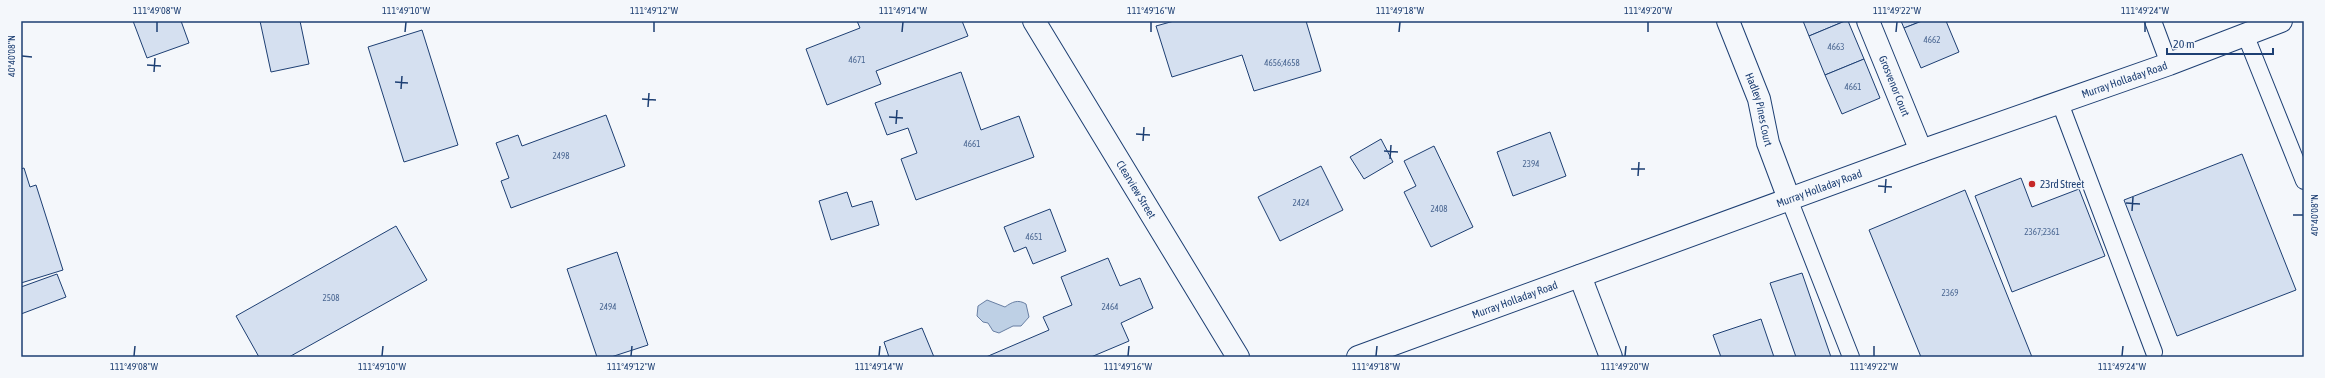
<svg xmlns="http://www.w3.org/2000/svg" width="2325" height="378" viewBox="0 0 2325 378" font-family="'Asap Condensed',sans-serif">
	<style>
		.water { fill: #bed0e5; stroke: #687fa3 }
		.building { fill: #d5e0f0; stroke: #1d3f73 }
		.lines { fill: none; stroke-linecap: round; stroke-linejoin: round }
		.lane-casing { stroke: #1d3f73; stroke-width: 18 }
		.street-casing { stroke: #1d3f73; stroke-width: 24 }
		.secondary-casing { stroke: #1d3f73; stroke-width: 24 }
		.lane { stroke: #f4f7fb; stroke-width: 16 }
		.street { stroke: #f4f7fb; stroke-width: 22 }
		.secondary { stroke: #f4f7fb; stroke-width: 22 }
		.ticks { fill: none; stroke: #1d3f73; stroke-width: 1.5 }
		.poi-dot { fill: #c62828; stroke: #f4f7fb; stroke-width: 1.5 }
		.labels { text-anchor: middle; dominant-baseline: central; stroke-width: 3; stroke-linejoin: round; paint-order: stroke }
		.number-label { font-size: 9px; fill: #4b6792 }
		.street-label { font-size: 11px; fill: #1d3f73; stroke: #f4f7fb }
		.poi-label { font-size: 11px; fill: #1d3f73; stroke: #f4f7fb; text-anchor: start }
		.neatline { fill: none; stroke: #1d3f73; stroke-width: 1.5 }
		.ticks-label { font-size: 10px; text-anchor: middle; fill: #1d3f73 }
	</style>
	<rect width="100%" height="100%" fill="#f4f7fb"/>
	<!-- water -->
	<path class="water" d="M987 300 1005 307C1012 302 1018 299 1026 304L1029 317 1021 326H1013L999 333 993 331 988 323 983 322 977 316 978 306Z"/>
	<!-- building -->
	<g class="building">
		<polygon points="133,21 181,21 189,43 147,58"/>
		<polygon points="260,21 300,21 309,64 271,72"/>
		<polygon points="857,21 962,21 968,36 876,71 881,84 827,105 806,49 860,28"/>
		<polygon points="1174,21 1306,21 1321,71 1254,91 1242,55 1172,77 1156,26"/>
		<polygon points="1803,21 1845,21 1809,36"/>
		<polygon points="1845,21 1848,21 1864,59 1825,75 1809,36"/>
		<polygon points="1901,21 1922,21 1904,28"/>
		<polygon points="1922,21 1946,21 1959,52 1921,68 1904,28"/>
		<polygon points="422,30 458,145 404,162 368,47"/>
		<polygon points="1864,59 1880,98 1842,114 1825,75"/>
		<polygon points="961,72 981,130 1019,116 1034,157 916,200 901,159 917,153 908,128 887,135 875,103"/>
		<polygon points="606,115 625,166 511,208 501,181 509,178 496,143 518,135 522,146"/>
		<polygon points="1550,132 1566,176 1513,196 1497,152"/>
		<polygon points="1381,139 1393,162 1364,179 1350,157"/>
		<polygon points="1434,146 1473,227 1431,247 1404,192 1416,186 1404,161"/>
		<polygon points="2242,154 2296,290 2177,336 2124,200"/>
		<polygon points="1321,166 1343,210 1280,241 1258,197"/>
		<polygon points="24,168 30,187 36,185 63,270 21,283 21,169"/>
		<polygon points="2021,178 2032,207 2079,189 2105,256 2012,292 1975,196"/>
		<polygon points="1965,190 2032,357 1921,357 1869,230"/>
		<polygon points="847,192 852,207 872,201 879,225 831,240 819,201"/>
		<polygon points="1050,209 1066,251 1033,264 1026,247 1014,252 1004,227"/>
		<polygon points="396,226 427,280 289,357 259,357 236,316"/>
		<polygon points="617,252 648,345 611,357 597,357 567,269"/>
		<polygon points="1108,258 1120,286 1140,278 1153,308 1121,323 1129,341 1091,357 986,357 1049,330 1043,317 1072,305 1061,277"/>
		<polygon points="1802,273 1831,357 1796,357 1770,283"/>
		<polygon points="57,274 66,297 21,314 21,287"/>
		<polygon points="1761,319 1774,357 1721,357 1713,335"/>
		<polygon points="922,328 934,357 889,357 884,342"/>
	</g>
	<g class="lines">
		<!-- lane casing -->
		<g class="lane-casing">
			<g id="lane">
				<polyline points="2153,21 2169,64"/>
				<polyline points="2245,34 2304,181"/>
				<polyline points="2060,103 2154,352"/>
				<polyline points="1789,199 1851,357"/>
			</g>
		</g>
		<!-- street casing -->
		<g class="street-casing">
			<g id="street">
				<path id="s1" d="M1034 21 1238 357"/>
				<path id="s2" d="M1728 21 1759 99 1768 143 1789 199"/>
				<path id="s3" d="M1868 21 1921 151"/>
				<polyline points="1580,276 1611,357"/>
			</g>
		</g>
		<!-- secondary casing -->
		<g class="secondary-casing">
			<g id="secondary">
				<path id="s4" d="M1358 357 1921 151 2169 64 2281 21"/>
			</g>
		</g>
		<!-- lane -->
		<use href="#lane" class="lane"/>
		<!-- street -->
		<use href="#street" class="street"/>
		<!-- secondary -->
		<use href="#secondary" class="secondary"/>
	</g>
	<!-- ticks -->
	<path class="ticks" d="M157 32V22M405 32 406 22M654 32V22M902 32 903 22M1151 32V22M1399 32 1400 22M1648 32V22M1896 32 1897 22M2145 32V22M22 56 32 57M147 65 161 66M154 72 155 58M395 82 408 83M401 89 402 76M642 99 656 100M648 107 649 93M889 117 903 118M896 124 897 110M1136 134 1150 135M1143 141 1144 127M1384 151 1398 152M1390 159 1391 145M1631 169H1645M1638 176 1639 162M1878 186 1892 187M1885 193 1886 179M2126 203 2140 204M2132 211 2133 197M2293 215H2303M134 356 135 346M382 356 383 346M631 356 632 346M879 356 880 346M1128 356 1129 346M1376 356 1377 346M1625 356 1626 346M1874 356V346M2122 356 2123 346"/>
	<!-- markers -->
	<circle class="poi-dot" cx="2032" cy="184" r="4"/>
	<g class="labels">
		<!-- number labels -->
		<g class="number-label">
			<text x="1932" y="40">4662</text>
			<text x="1836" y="47">4663</text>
			<text x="857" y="60">4671</text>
			<text x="1282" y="63">4656;4658</text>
			<text x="1853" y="87">4661</text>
			<text x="972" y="144">4661</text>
			<text x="561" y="156">2498</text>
			<text x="1531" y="164">2394</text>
			<text x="1301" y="203">2424</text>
			<text x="1439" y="209">2408</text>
			<text x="2042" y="232">2367;2361</text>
			<text x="1034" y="237">4651</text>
			<text x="1950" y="293">2369</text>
			<text x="331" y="298">2508</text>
			<text x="608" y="307">2494</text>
			<text x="1110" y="307">2464</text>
		</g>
		<!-- street labels -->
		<g class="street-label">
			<text stroke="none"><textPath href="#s4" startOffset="815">Murray Holladay Road</textPath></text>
			<text stroke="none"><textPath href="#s3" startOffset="70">Grosvenor Court</textPath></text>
			<text stroke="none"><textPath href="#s2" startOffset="94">Hadley Pines Court</textPath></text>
			<text stroke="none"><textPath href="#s4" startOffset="491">Murray Holladay Road</textPath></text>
			<text stroke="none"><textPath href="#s1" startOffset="197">Clearview Street</textPath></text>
			<text stroke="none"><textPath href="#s4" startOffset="167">Murray Holladay Road</textPath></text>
		</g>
		<!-- poi labels -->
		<g class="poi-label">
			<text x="2040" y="184">23rd Street</text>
		</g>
	</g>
	<!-- border -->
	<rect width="2325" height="378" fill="none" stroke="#f4f7fb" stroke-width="44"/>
	<!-- scale -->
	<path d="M2167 48v6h106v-6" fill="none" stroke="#1d3f73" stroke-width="2"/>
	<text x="2173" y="48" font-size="12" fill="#1d3f73" stroke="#f4f7fb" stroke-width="3" paint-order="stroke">20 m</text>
	<rect x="22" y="22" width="2281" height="334" class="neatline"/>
	<g class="ticks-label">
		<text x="157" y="14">111°49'08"W</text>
		<text x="406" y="14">111°49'10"W</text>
		<text x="654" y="14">111°49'12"W</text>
		<text x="903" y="14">111°49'14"W</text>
		<text x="1151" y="14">111°49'16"W</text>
		<text x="1400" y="14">111°49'18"W</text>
		<text x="1648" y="14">111°49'20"W</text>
		<text x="1897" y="14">111°49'22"W</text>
		<text x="2145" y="14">111°49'24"W</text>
		<text transform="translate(11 56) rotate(-90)" y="4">40°40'08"N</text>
		<text transform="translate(2314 215) rotate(-90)" y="4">40°40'08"N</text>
		<text x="134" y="370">111°49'08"W</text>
		<text x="382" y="370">111°49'10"W</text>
		<text x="631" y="370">111°49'12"W</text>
		<text x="879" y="370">111°49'14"W</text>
		<text x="1128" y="370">111°49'16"W</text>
		<text x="1376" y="370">111°49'18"W</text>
		<text x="1625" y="370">111°49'20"W</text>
		<text x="1874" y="370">111°49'22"W</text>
		<text x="2122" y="370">111°49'24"W</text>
	</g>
</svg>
